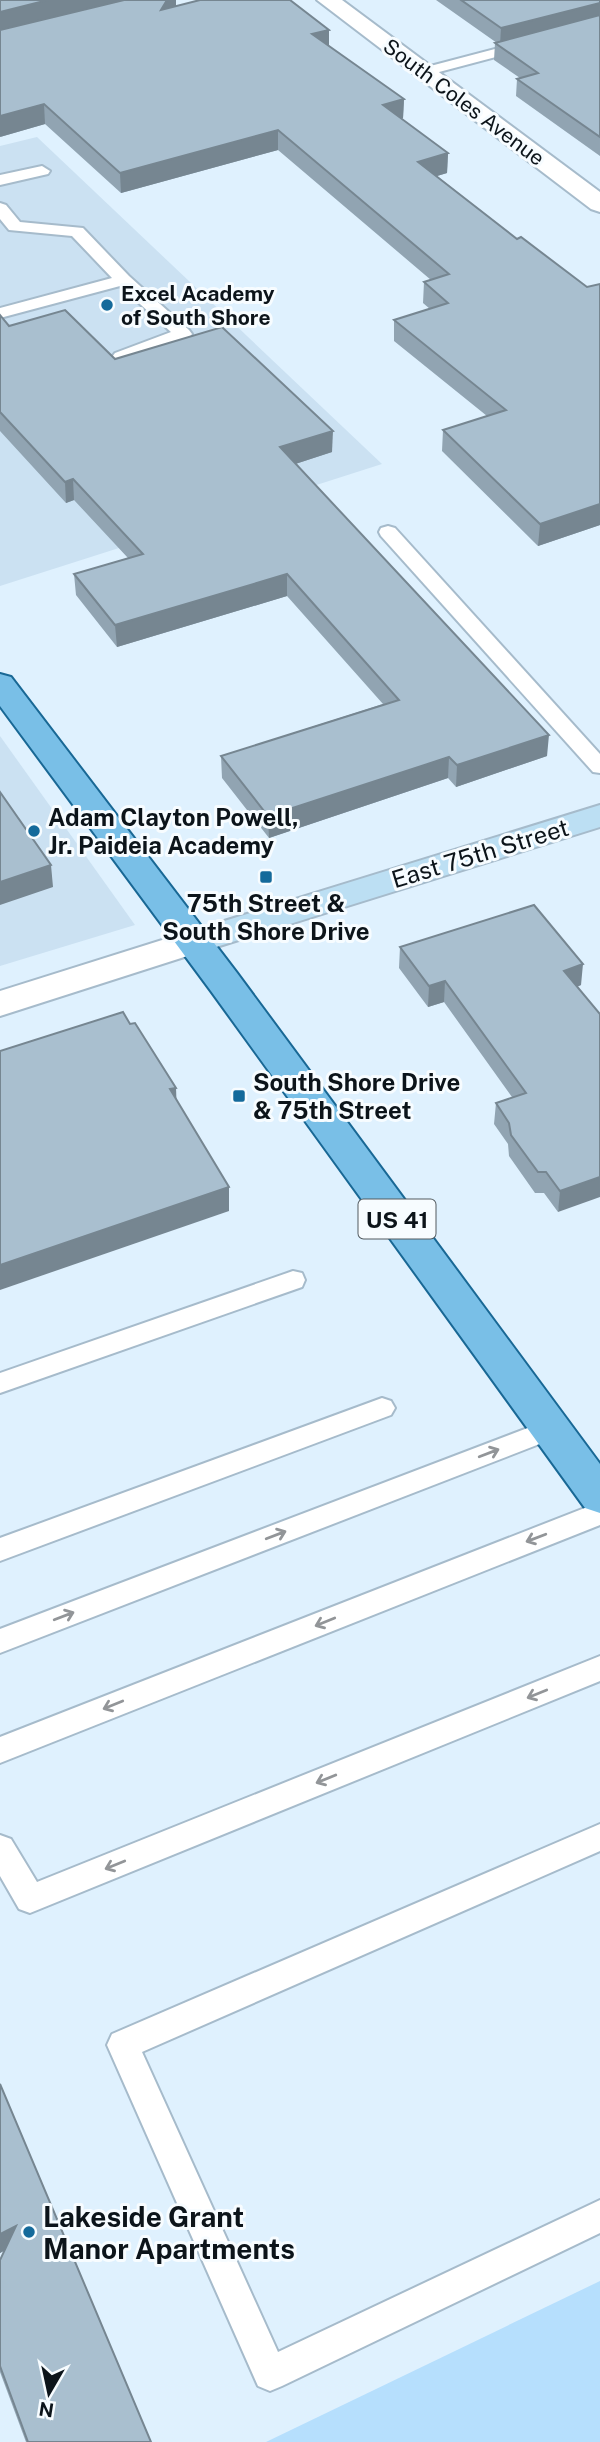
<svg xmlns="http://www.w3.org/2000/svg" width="600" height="2442" viewBox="0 0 600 2442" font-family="'Public Sans',sans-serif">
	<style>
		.built { fill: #cbe1f2 }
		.green { fill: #b6dffd }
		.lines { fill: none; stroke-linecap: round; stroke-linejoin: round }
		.service-casing { stroke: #a6bbcb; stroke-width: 4 }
		.minor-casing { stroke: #a6bbcb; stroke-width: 4 }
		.secondary-casing { stroke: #a6bbcb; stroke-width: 4 }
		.primary-casing { stroke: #196895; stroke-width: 4 }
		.service { fill: #fff; fill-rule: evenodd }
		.minor { fill: #fff; fill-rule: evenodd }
		.secondary { fill: #bcdff3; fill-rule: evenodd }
		.primary { fill: #79bfe7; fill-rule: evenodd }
		.wall { fill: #91a4b2 }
		.shaded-wall { fill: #768691 }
		.building { fill: #a9bfcf; stroke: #768691; stroke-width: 2 }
		.oneway { stroke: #929598 }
		.poi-dot { fill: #146a9b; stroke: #f7fcff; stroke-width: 2.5 }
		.labels { text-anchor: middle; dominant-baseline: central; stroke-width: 6; stroke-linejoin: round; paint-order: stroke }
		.far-street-label { font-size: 21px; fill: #0c141a; stroke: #f7fcff }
		.far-poi-label { font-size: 21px; font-weight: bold; fill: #0c141a; stroke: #f7fcff; text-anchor: start }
		.shield { fill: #f7fcff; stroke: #525a5f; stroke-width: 2 }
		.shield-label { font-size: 23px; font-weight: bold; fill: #0c141a }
		.poi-label { font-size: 24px; font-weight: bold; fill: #0c141a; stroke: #f7fcff; text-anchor: start }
		.street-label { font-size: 24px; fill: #0c141a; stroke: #f7fcff }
		.near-poi-label { font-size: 28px; font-weight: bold; fill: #0c141a; stroke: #f7fcff; text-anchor: start }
	</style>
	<rect width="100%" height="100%" fill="#dff1fe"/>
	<!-- built -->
	<g class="built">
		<polygon points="37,137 382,464 0,586 0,146"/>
		<polygon points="0,736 135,925 0,966"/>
	</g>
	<!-- green -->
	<polygon class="green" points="600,2281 600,2442 266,2442"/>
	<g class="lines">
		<!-- service casing -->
		<g class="service-casing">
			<g id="service">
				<polygon points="525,41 532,45 530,48 424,76 417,72 419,69"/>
				<polygon points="42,166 50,171 48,174 0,185 0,175"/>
				<polygon points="0,203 6,205 20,222 83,228 129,276 189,330 192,334 189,338 127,361 115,361 112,357 115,353 171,332 120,286 0,318 0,308 112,278 72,236 9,230 0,219"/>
				<polygon points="388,526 395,528 600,754 600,773 593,772 381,536 379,532 381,528"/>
				<polygon points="293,1271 302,1273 305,1280 302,1287 0,1393 0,1373"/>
				<polygon points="382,1398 391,1401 395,1408 391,1415 0,1561 0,1538"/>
				<polygon points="551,1419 560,1422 564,1429 560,1436 0,1653 0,1629"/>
				<polygon points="600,1502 600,1525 0,1763 0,1737"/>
				<polygon points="600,1656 600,1681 30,1913 19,1909 0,1876 0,1835 11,1839 37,1882"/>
				<polygon points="600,1824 600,1851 142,2052 278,2352 600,2200 600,2233 282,2386 270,2391 258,2386 107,2045 112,2034"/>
			</g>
		</g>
		<!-- minor casing -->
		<g class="minor-casing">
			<g id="minor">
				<polygon points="317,0 342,0 600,192 600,212 591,209"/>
				<polygon points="194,930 206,934 211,942 206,950 0,1016 0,991"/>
			</g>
		</g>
		<!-- secondary casing -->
		<g class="secondary-casing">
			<polygon id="secondary" points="600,805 600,827 194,954 182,950 177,942 182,934"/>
		</g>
		<!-- primary casing -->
		<g class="primary-casing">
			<polygon id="primary" points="0,674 11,677 237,973 600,1464 600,1513 585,1508 211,991 0,706"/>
		</g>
		<!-- service -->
		<use href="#service" class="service"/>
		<!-- minor -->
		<use href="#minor" class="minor"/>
		<!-- secondary -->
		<use href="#secondary" class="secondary"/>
		<!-- primary -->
		<use href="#primary" class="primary"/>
	</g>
	<!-- wall -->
	<g class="wall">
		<polygon points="176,0 176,6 329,30 329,46 404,99 403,118 402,119 448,153 447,173 437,176 517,239 587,287 600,284 600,525 538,546 442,451 443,430 487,416 394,341 394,320 430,309 423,303 424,282 431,280 278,150 121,193 45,124 0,137"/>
		<polygon points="436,0 600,0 600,156 516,96 517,79 520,78 494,60 495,43 497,43"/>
		<polygon points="0,315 9,326 115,359 332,452 295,464 547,756 456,787 448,778 269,838 222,778 221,756 383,704 287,596 117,647 76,595 74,574 128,558 74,500 66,503 0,431"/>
		<polygon points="400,947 581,985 577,987 600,1014 558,1212 544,1193 535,1193 509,1156 508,1144 494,1124 496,1103 512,1097 444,1002 428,1007 399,968"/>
		<polygon points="0,2084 151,2442 26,2442 0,2372 0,2260 5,2250 0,2253"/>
	</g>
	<!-- shaded-wall -->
	<g class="shaded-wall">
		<polygon points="48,0 128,0 0,31 0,12"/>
		<polygon points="167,0 176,0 176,7 161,10"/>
		<polygon points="600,3 600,19 500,45 501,28"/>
		<polygon points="329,30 329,49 312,34"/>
		<polygon points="404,99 403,118 383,124 383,105"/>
		<polygon points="44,104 45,124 0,137 0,116"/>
		<polygon points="278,130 278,150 121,193 120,173"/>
		<polygon points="448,153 447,173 417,182 418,162"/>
		<polygon points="333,431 332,452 280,469 280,447"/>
		<polygon points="73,479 74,500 66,503 65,482"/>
		<polygon points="600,504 600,525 538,546 540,524"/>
		<polygon points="287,574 287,596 117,647 115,625"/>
		<polygon points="549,735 547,756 456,787 457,765"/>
		<polygon points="449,757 448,778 269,838 268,816"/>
		<polygon points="51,865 53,887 0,905 0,882"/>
		<polygon points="583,964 581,985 562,992 564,971"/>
		<polygon points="445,981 444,1002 428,1007 429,986"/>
		<polygon points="176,1088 177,1113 170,1089"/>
		<polygon points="600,1174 600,1197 558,1212 560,1191"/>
		<polygon points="229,1187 229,1211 0,1290 0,1265"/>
		<polygon points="16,2226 19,2243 0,2253 0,2234"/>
	</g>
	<!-- building -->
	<g class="building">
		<polygon points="0,0 48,0 0,12"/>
		<polygon points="124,0 167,0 161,10 200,0 290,0 329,30 312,34 404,99 383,105 448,153 418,162 517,239 521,237 587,287 600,284 600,504 540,524 443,430 506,410 394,320 448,303 424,282 449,274 278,130 120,173 44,104 0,116 0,30"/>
		<polygon points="461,0 600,0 600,3 501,28"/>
		<polygon points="600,15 600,137 517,79 538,73 495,43"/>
		<polygon points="65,310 115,359 222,327 333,431 280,447 549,735 457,765 449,757 268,816 221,756 399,700 287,574 115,625 74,574 143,554 73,479 65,482 0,412 0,315 9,326"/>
		<polygon points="0,792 51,865 0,882"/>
		<polygon points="534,905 583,964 564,971 600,1014 600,1177 560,1191 546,1172 538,1172 511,1135 509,1123 496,1103 526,1093 445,981 429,986 400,947"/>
		<polygon points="123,1012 130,1024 135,1023 176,1088 170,1089 229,1187 0,1265 0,1051"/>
		<polygon points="0,2084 151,2442 28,2442 0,2366 0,2260 16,2226 0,2234"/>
	</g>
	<!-- one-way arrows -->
	<defs><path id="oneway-shaft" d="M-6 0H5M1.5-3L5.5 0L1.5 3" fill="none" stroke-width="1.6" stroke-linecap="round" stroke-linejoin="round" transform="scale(1.75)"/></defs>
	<g class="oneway">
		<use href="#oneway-shaft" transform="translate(489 1453) rotate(-21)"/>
		<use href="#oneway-shaft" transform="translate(276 1535) rotate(-21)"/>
		<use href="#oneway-shaft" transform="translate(536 1538) rotate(159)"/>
		<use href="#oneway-shaft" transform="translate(64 1616) rotate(-21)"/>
		<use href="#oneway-shaft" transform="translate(325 1622) rotate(158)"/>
		<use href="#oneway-shaft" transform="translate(537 1694) rotate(158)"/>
		<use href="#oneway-shaft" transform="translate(113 1705) rotate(158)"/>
		<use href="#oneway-shaft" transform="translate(326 1779) rotate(158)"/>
		<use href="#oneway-shaft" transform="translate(115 1865) rotate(158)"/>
	</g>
	<!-- markers -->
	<g class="poi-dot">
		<circle cx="107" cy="305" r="7"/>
		<circle cx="34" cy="831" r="7"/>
		<rect x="259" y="870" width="14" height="14" rx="3.5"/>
		<rect x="232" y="1089" width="14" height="14" rx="3.5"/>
		<circle cx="29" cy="2232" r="7"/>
	</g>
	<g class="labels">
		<!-- far-street labels -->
		<g class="far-street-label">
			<text transform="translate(464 102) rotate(37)">South Coles Avenue</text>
		</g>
		<!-- far-poi labels -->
		<g class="far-poi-label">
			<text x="121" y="293">Excel Academy<tspan x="121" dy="24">of South Shore</tspan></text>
		</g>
		<!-- shield labels -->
		<rect class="shield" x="358.5" y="1199.5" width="77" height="39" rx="5"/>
		<g class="shield-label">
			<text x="397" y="1219">US 41</text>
		</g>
		<!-- poi labels -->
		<g class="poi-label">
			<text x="48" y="817">Adam Clayton Powell,<tspan x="48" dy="28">Jr. Paideia Academy</tspan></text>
			<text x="266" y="903" text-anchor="middle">75th Street &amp;<tspan x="266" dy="28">South Shore Drive</tspan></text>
			<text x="253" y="1082">South Shore Drive<tspan x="253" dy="28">&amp; 75th Street</tspan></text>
		</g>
		<!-- street labels -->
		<g class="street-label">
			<text transform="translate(480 853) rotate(-17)">East 75th Street</text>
		</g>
		<!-- near-poi labels -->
		<g class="near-poi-label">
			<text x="43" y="2216">Lakeside Grant<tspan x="43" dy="32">Manor Apartments</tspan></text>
		</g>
	</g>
	<!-- north arrow -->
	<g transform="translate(49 2393) rotate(189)" stroke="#f7fcff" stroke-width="5" paint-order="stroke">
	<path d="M0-5L12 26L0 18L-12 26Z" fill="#0c141a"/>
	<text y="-10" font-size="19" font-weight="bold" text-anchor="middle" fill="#0c141a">N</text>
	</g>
</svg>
